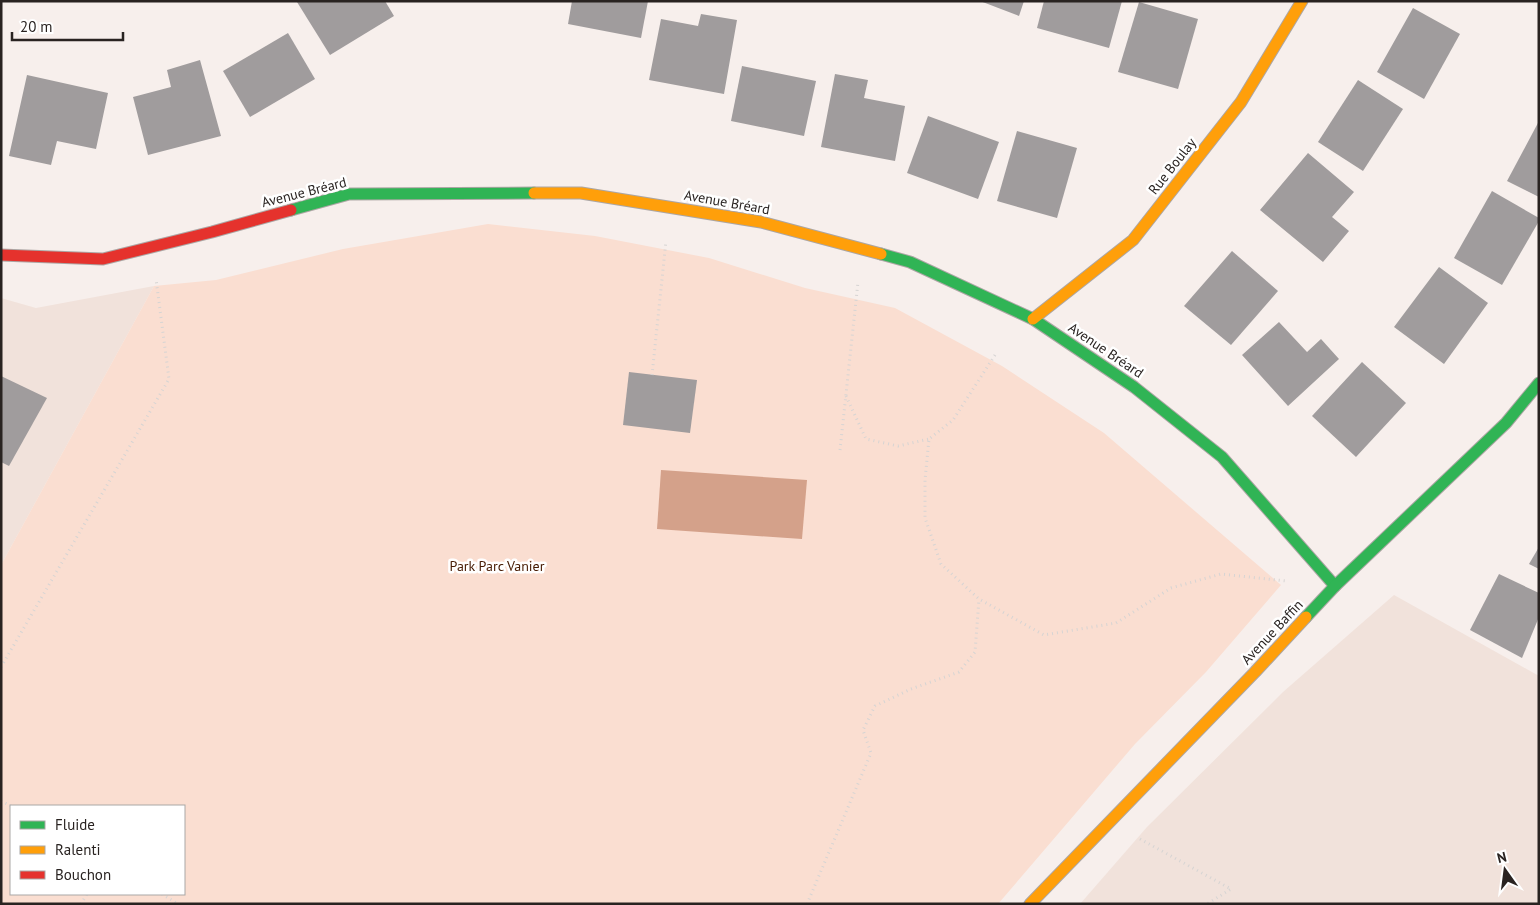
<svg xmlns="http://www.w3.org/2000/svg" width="1540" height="905" viewBox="0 0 1540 905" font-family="'PT Sans',sans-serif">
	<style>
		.built { fill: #f1e2db }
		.green { fill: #faded1; fill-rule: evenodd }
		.water { fill: #d4a18a }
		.building { fill: #a09c9d }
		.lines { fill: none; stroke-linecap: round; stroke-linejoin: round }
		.fast-casing { stroke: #aca6a4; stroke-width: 13 }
		.slow-casing { stroke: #aca6a4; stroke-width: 13 }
		.jam-casing { stroke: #aca6a4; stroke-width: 13 }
		.path { stroke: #d6d4d3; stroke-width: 3; stroke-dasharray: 1 4; stroke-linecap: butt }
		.fast { stroke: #30b455; stroke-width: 11 }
		.slow { stroke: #ff9f0a; stroke-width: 11 }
		.jam { stroke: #e5322d; stroke-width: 11 }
		.labels { text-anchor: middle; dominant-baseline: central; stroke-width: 5; stroke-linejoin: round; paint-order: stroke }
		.street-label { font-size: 14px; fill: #292321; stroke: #fff }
		.park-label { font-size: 14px; fill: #461a02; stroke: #fff }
	</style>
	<rect width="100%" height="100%" fill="#f7efec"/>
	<!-- built -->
	<g class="built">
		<polygon points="154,286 1,565 1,298 36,308"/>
		<polygon points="1394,595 1539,676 1539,904 1080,904 1147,827 1283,692"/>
	</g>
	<!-- green -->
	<path class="green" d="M488 224 595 236 709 258 805 288 895 308 1002 366 1104 433 1281 585 1206 672 1135 744 998 904H1V565L154 286 216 280 343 249ZM11 806H184V894H11Z"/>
	<!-- water -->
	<polygon class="water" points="661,470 807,480 802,539 657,529"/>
	<!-- building -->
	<g class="building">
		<polygon points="298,1 385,1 394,16 330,55 297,2"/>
		<polygon points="572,1 648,1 641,38 568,24"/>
		<polygon points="980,1 1024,1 1019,16"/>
		<polygon points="1044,1 1122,1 1109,48 1037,28"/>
		<polygon points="1139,2 1198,19 1178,89 1118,72"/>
		<polygon points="1413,8 1460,34 1424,99 1377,72"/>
		<polygon points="701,14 737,20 724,94 649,80 661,19 698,26"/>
		<polygon points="288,33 315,79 250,117 223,71"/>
		<polygon points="200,60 221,136 148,155 133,97 171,87 167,70"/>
		<polygon points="742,66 816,81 804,136 731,121"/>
		<polygon points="835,74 868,80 864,98 905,106 895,161 821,147"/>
		<polygon points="27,75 108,93 96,149 57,141 51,165 9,156"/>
		<polygon points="1358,80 1403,109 1363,171 1318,142"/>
		<polygon points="928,116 999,142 978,199 907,173"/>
		<polygon points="1539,121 1539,197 1507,181"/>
		<polygon points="1017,131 1077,148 1057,218 997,201"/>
		<polygon points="1308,153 1354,192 1332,217 1349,231 1323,262 1260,210"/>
		<polygon points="1492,191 1539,218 1539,221 1502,285 1454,258"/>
		<polygon points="1232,251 1278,291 1231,345 1184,306"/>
		<polygon points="1439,267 1488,303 1444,364 1394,327"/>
		<polygon points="1279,322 1307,352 1321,339 1339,359 1288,406 1242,355"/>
		<polygon points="1362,362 1406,403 1356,457 1312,416"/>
		<polygon points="629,372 697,380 690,433 623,425"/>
		<polygon points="1,376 47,398 9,466 1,462"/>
		<polygon points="1539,547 1539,569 1529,564"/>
		<polygon points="1499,574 1539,593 1539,617 1522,658 1470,630"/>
	</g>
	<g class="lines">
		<!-- fast casing -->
		<g class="fast-casing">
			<g id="fast">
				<polyline points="291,210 349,194 534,193"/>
				<polyline points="881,254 910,262 1033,319 1134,387 1222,457 1335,586"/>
				<polyline points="1306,617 1335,586 1506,423 1539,383"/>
			</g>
		</g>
		<!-- slow casing -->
		<g class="slow-casing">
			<g id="slow">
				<polyline points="534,193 581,193 761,222 881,254"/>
				<polyline points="1033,319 1133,240 1241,102 1302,1"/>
				<polyline points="1030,904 1255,672 1306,617"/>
			</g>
		</g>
		<!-- jam casing -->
		<g class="jam-casing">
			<polyline id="jam" points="1,255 103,259 212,232 291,210"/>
		</g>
		<!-- path -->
		<g class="path">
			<polyline points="995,355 953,420 929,439 925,480 925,518 941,564 979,599 1044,635 1116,623 1171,588 1221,574 1286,581"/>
			<polyline points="652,375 666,241"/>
			<polyline points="846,396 866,439 898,446 929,439"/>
			<polyline points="840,450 858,282"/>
			<polyline points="1,667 169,379 156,279"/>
			<polyline points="1,801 11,806"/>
			<polyline points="1140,839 1231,889 1207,904"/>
			<polyline points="162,894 178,904"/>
			<polyline points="81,904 87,894"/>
			<polyline points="807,904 871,753 863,730 875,706 911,689 959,672 975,652 979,599"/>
		</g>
		<!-- fast -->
		<use href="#fast" class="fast"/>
		<!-- slow -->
		<use href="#slow" class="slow"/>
		<!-- jam -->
		<use href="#jam" class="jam"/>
	</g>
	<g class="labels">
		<!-- street labels -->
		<g class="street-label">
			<text transform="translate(1172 166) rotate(-52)">Rue Boulay</text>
			<text transform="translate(304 192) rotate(-14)">Avenue Bréard</text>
			<text transform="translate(727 202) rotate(10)">Avenue Bréard</text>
			<text transform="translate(1106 350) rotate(34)">Avenue Bréard</text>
			<text transform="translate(1272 632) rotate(-47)">Avenue Baffin</text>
		</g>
		<!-- park labels -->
		<g class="park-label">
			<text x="497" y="566">Park Parc Vanier</text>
		</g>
	</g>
	<!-- border -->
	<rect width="1540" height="905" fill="none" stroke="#292321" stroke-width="5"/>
	<!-- legend -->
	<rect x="10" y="805" width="175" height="90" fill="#ffffff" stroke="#a9a7a6"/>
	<rect x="20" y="821" width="25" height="8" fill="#30b455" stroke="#a9a7a6"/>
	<text x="55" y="830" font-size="15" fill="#292321">Fluide</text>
	<rect x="20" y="846" width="25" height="8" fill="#ff9f0a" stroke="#a9a7a6"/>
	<text x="55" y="855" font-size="15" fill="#292321">Ralenti</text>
	<rect x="20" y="871" width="25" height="8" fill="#e5322d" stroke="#a9a7a6"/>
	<text x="55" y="880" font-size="15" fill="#292321">Bouchon</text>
	<!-- north arrow -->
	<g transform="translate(1505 870) rotate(346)" stroke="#ffffff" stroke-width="4" paint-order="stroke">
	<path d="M0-4L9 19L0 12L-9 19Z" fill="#292321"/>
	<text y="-8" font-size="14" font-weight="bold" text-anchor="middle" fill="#292321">N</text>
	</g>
	<!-- scale -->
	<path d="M12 32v8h111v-8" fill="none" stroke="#292321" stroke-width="2.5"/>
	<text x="20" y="32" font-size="15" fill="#292321" stroke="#ffffff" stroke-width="4" paint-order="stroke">20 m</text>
</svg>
